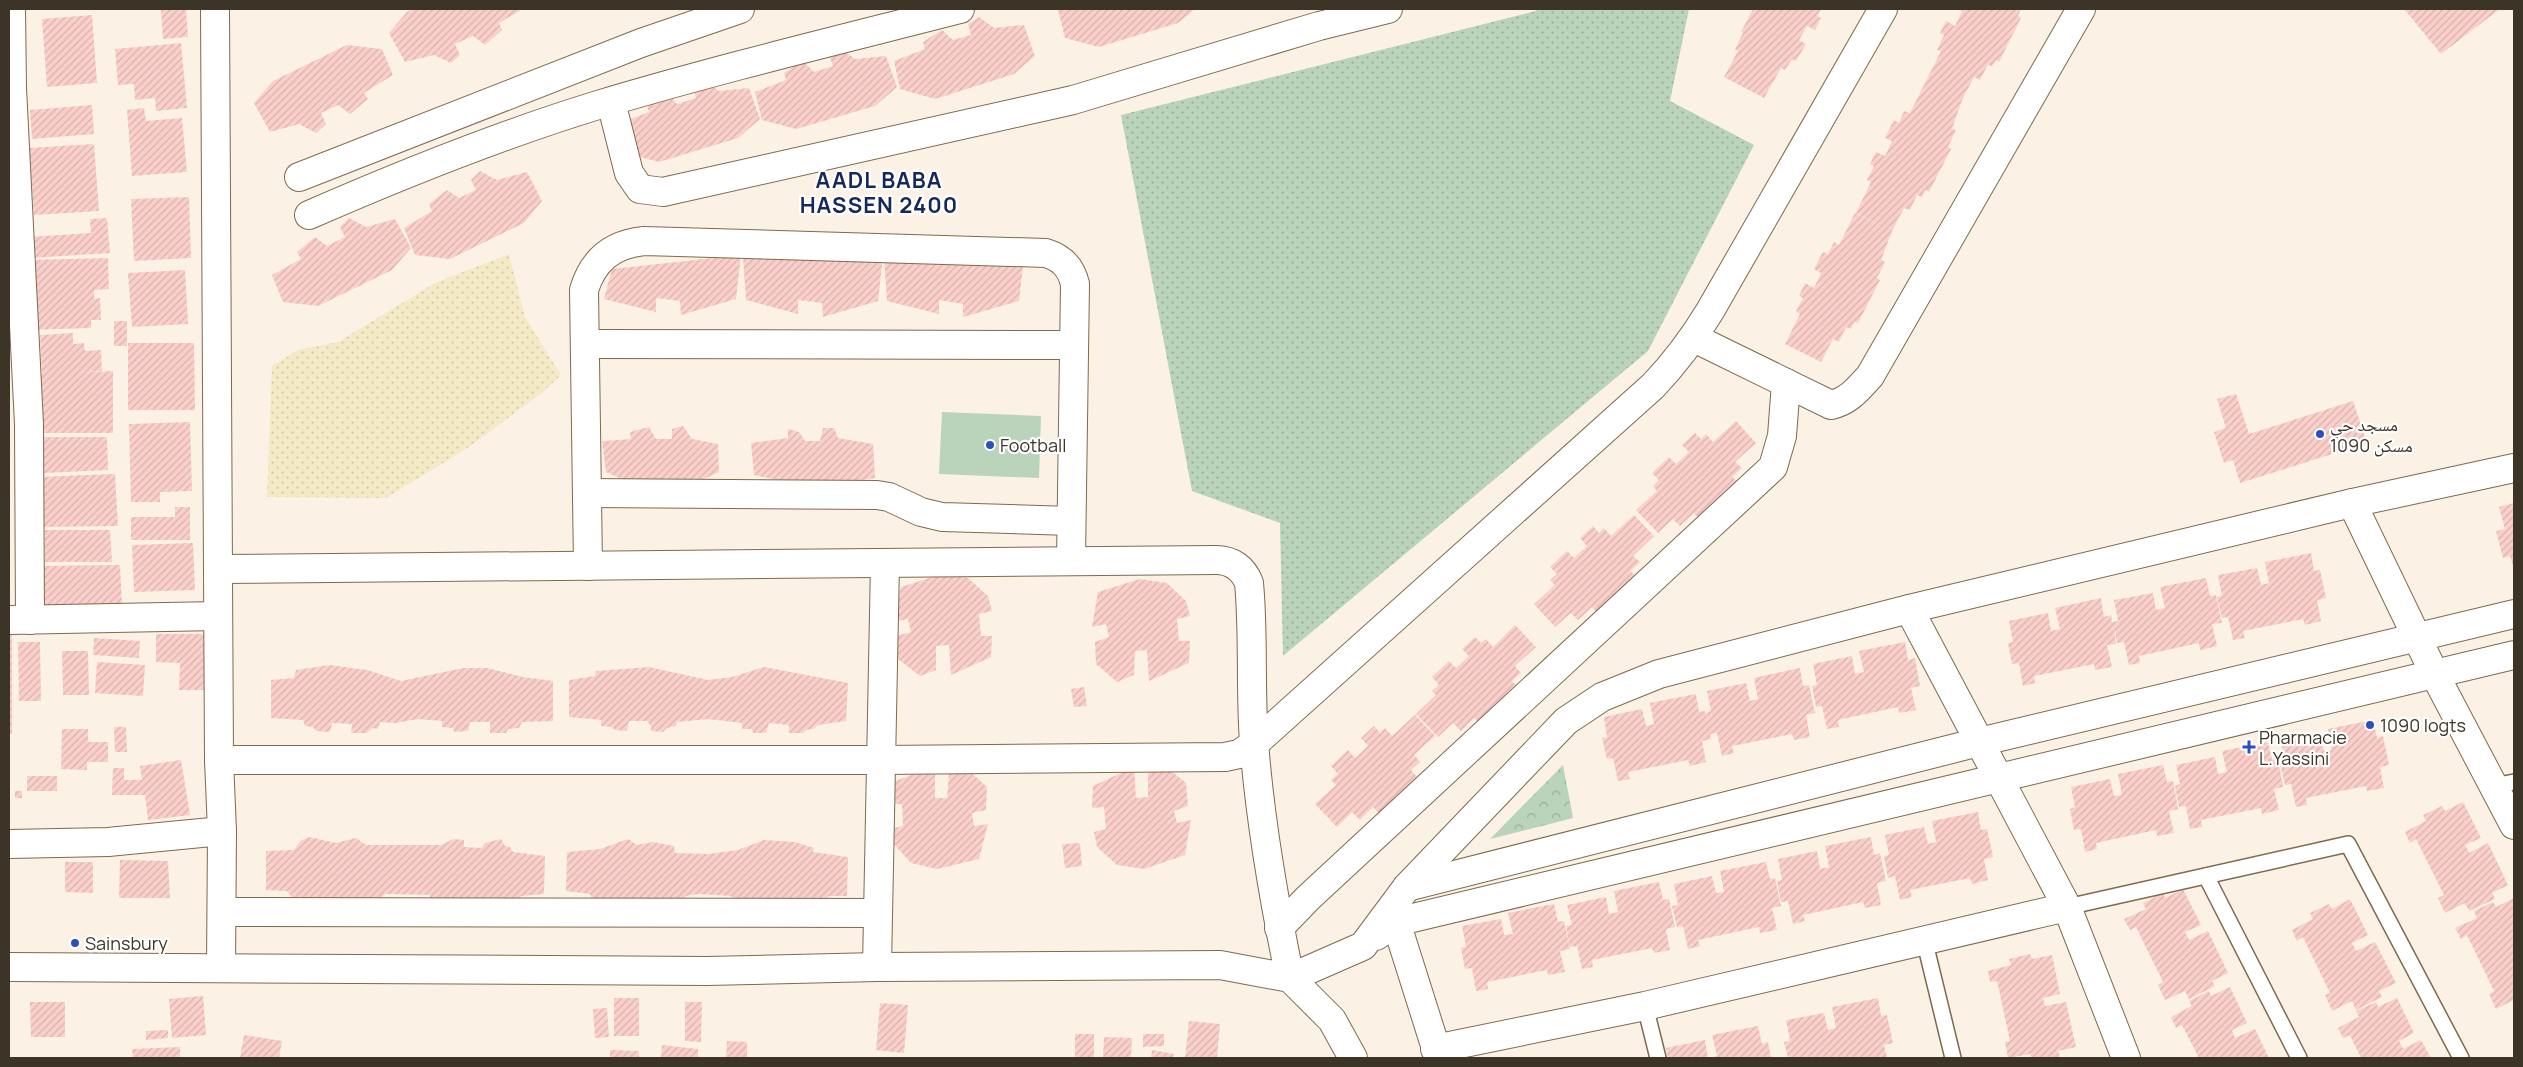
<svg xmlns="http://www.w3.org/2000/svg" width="2523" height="1067" viewBox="0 0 2523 1067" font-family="Manrope,'Noto Naskh Arabic',sans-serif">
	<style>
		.grass { fill: url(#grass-dots) }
		.forest { fill: url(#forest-crowns) }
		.sand { fill: url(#sand-dots) }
		.green { fill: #b9d4bb }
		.building { fill: url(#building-hatch) }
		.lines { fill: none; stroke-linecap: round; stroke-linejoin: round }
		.service-casing { stroke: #7e6a4d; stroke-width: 18 }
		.minor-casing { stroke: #7e6a4d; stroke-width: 30 }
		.tertiary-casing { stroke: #7e6a4d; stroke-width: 30 }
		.service { stroke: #fff; stroke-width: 15 }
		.minor { stroke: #fff; stroke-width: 28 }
		.tertiary { stroke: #fff; stroke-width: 28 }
		.poi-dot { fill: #2c4fbf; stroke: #fff; stroke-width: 2 }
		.labels { text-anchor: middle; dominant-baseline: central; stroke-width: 4.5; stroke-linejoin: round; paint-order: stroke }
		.poi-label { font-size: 18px; fill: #3c3427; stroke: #fff; text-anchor: start }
		.district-label { font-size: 22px; font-weight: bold; letter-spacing: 1px; fill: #15285e; stroke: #fff }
	</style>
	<defs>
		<pattern id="grass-dots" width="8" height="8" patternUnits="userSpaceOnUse" patternTransform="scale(1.25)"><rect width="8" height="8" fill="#b9d4bb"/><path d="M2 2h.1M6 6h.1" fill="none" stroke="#98ad98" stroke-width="1.8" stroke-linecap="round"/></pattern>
		<pattern id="forest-crowns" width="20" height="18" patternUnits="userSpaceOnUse" patternTransform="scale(1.25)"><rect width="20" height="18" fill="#b9d4bb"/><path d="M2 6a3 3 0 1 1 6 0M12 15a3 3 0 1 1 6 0" fill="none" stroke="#98ad98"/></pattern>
		<pattern id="sand-dots" width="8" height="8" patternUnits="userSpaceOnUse" patternTransform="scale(1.25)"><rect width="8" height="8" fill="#f4eac5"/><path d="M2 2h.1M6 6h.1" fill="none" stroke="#d2c9a9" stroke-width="1.8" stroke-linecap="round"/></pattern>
		<pattern id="building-hatch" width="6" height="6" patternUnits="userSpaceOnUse" patternTransform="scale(1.25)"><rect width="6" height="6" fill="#fbd0cb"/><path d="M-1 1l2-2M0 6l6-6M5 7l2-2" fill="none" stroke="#d8b3ae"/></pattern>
	</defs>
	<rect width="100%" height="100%" fill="#fbf2e5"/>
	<!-- grass -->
	<polygon class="grass" points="1536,9 1689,9 1670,101 1754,145 1648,351 1283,656 1280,523 1192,491 1121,115 1536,11"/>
	<!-- forest -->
	<polygon class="forest" points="1563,765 1573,818 1490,839"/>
	<!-- sand -->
	<polygon class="sand" points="509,254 525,317 561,375 544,391 469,447 386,498 267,497 272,366 298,350 338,342 435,283"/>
	<!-- green -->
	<polygon class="green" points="942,412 1041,416 1039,478 939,474"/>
	<!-- building -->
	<g class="building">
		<polygon points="186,9 188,37 163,39 161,10"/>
		<polygon points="414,9 523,9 499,23 502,30 485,45 473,36 455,44 460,55 451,63 434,55 405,62 389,33 407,12"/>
		<polygon points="1195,9 1178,23 1099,47 1065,38 1058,10"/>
		<polygon points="1753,9 1821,9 1817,16 1821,18 1815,30 1807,26 1799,40 1806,44 1796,61 1792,59 1785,70 1781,68 1764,98 1724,77 1738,51 1735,49 1743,33 1741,32"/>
		<polygon points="1959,9 2021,9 2018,16 2021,18 1999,62 1996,60 1992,67 1988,64 1980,80 1974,77 1962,100 1952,129 1956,130 1948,147 1951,149 1929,192 1925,190 1922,197 1917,195 1910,210 1904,208 1892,231 1881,260 1885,262 1877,278 1880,280 1858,323 1854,322 1851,329 1846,327 1839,342 1833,339 1821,362 1785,344 1800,314 1796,311 1803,298 1799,296 1805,283 1814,288 1821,273 1814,269 1823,252 1828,254 1834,242 1839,245 1855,213 1884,228 1856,213 1871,182 1867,180 1874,166 1870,164 1876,152 1885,156 1892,141 1885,138 1894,120 1899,123 1904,111 1910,113 1941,51 1937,50 1944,35 1940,33 1946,21 1955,26 1962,11"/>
		<polygon points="2404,9 2500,9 2441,54"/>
		<polygon points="92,15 97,83 47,87 42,19"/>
		<polygon points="979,17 994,28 1024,25 1035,56 1014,74 935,99 900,89 894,61 925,49 923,42 942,30 953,40 971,35 968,24"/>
		<polygon points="181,43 187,108 156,111 155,98 135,100 134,84 118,85 115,49"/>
		<polygon points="347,45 382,49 393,75 364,93 368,99 350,114 338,105 321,113 326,124 316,133 299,124 270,132 254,103 273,81"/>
		<polygon points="840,48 855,59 886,56 897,87 875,106 796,129 762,120 755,92 786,80 784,73 803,61 814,72 833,66 829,55"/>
		<polygon points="703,80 719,91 749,88 760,119 738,138 659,162 625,153 618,124 649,112 647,105 667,93 677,104 696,98 693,87"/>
		<polygon points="92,105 94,134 32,139 30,110"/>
		<polygon points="144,108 146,121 182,118 187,172 132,176 127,110"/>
		<polygon points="94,144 99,211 34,215 29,148"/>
		<polygon points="480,171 497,180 527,172 542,201 524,223 450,259 415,255 404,228 432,211 429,204 447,190 459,198 476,190 471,180"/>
		<polygon points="189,197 191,258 134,261 131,199"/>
		<polygon points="107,218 110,253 31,258 29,237 91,233 90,219"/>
		<polygon points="349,218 366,227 395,219 411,248 392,270 318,306 283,302 272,275 301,259 297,252 315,237 327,246 345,237 340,227"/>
		<polygon points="741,255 736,299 681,315 680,301 656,298 656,312 604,299 612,269"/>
		<polygon points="743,257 883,257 878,301 823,317 822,303 798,300 798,314 746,300"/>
		<polygon points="884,257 1024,258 1019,301 963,317 963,304 939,300 939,314 887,301"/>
		<polygon points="108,258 109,289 94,290 94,299 100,298 101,320 91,320 91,328 30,330 28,260"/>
		<polygon points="185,270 188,324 132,327 128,273"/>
		<rect x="114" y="321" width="13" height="25"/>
		<polygon points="73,333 73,344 84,343 85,351 101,350 102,371 75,373 113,371 113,433 37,433 37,374 42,374 40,335"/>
		<polygon points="128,343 194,343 195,410 128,410"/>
		<polygon points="2236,394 2249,434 2353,401 2367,443 2240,483 2233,460 2224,463 2214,432 2226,428 2217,399"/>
		<polygon points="1736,421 1756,443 1735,462 1742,468 1732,477 1739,483 1700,520 1694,513 1680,526 1673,519 1658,533 1636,510 1657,491 1653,486 1659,480 1652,473 1669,457 1676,464 1689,452 1682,445 1695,433 1701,439 1706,434 1713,442"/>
		<polygon points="190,422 192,491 160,492 160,502 131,502 129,424"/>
		<polygon points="683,426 692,439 718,444 719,472 697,482 626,481 606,472 602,441 631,439 630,432 649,427 656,439 672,439 672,429"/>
		<polygon points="823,428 834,428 838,438 873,444 875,478 810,487 754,475 751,443 788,438 788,429 799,432 805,441 820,441"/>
		<polygon points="43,437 107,437 108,470 44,473"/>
		<polygon points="115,474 118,526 37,527 37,477"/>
		<polygon points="2514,503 2514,569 2510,556 2503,558 2496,531 2505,529 2499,507"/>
		<polygon points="175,507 190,507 190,540 131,540 131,517 175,517"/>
		<polygon points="1634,515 1654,536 1633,556 1640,562 1630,571 1637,577 1598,614 1592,607 1578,620 1571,613 1555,627 1534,604 1555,585 1550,580 1557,574 1550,567 1567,551 1574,558 1587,546 1580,538 1593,526 1599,533 1604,528 1611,536"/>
		<polygon points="45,530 110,530 112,562 45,562"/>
		<polygon points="193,543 195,590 134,592 132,545"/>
		<polygon points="2311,553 2314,571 2320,570 2326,598 2317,600 2321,621 2305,625 2303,619 2243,631 2245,638 2233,640 2228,617 2222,618 2217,597 2222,596 2218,575 2257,568 2261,585 2269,583 2265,562"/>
		<polygon points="120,565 122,604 38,606 37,566"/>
		<polygon points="942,574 968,578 988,596 992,611 979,614 981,636 992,636 991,657 951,675 949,645 936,646 936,670 920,676 898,659 896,636 911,632 908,619 894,622 901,587"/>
		<polygon points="2206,578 2210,596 2216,595 2222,623 2212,624 2217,646 2200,650 2199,643 2139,656 2140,663 2129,665 2124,642 2117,643 2114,626 2116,644 2107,645 2112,667 2095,670 2094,664 2034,676 2035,683 2023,686 2019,663 2012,664 2008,643 2013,642 2009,621 2048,613 2051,631 2060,629 2055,608 2101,598 2104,617 2111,615 2112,622 2118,621 2114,600 2153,593 2156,610 2165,608 2160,587"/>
		<polygon points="1140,579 1167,583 1186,601 1190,616 1177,619 1179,641 1190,641 1189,663 1149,681 1147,650 1135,651 1134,675 1117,682 1096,664 1095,642 1109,637 1106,624 1092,627 1098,592"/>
		<polygon points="1515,625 1536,647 1515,666 1521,673 1512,681 1518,688 1480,724 1474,718 1461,731 1453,723 1438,737 1416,714 1436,695 1432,691 1439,685 1432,677 1449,661 1456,668 1469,656 1462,649 1475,637 1481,643 1486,639 1493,647"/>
		<rect x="9" y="634" width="3" height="100"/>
		<polygon points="156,634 204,634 206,690 179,690 180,663 156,662"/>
		<polygon points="94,638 140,641 139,658 93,655"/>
		<polygon points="18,642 40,642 41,701 19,701"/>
		<polygon points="1905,642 1908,660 1915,658 1920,686 1911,688 1916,710 1899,713 1898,707 1838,720 1839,727 1827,729 1822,706 1816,707 1812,686 1817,685 1813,664 1852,656 1855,674 1864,672 1859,651"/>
		<polygon points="62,651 88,651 89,695 63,695"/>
		<polygon points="97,662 145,665 143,696 95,693"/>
		<polygon points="330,665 367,670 401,681 463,668 487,668 523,677 553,681 553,721 522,722 519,728 508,729 506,733 490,733 490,722 470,722 468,731 454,732 453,728 442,727 442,721 418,719 395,723 380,722 378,729 372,728 367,733 351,733 352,724 332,723 330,732 316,731 313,727 305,726 303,720 271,718 271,680 294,678 296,670"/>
		<polygon points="649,667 708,680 732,677 764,667 848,683 846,721 818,725 813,729 806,730 803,733 789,733 789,725 769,723 766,733 753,733 752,729 742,729 742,723 708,719 677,722 676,726 667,728 663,732 651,731 651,726 647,721 629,721 627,731 615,730 612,727 601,726 601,720 569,717 569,680 595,676 596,671"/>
		<polygon points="1800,668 1803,686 1809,685 1815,713 1806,715 1810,737 1794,740 1792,734 1732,746 1734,753 1722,756 1717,733 1710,734 1711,739 1702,741 1706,762 1690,766 1688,760 1628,772 1630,779 1618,781 1613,758 1607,759 1602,738 1607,737 1604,717 1642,709 1646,726 1654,724 1650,703 1696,694 1699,712 1705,711 1708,721 1706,713 1711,711 1707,691 1746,683 1750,701 1758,699 1754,678"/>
		<polygon points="1084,687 1087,706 1074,707 1071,689"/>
		<polygon points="1415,715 1435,736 1414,755 1420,762 1411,770 1417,777 1379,813 1373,807 1360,820 1352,812 1337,827 1315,804 1336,785 1331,780 1338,774 1331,766 1348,750 1355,758 1368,746 1361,738 1374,726 1380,733 1385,728 1392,736"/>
		<polygon points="2373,720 2377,738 2383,736 2389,765 2380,767 2384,788 2367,791 2366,786 2306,798 2307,805 2296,807 2291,784 2285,785 2280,764 2285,763 2281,742 2320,735 2324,751 2332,750 2328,729"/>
		<polygon points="114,727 126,727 127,752 115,752"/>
		<polygon points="62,729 88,729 88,742 108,742 108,762 87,762 87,770 61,769"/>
		<polygon points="2268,742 2272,760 2278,758 2283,787 2274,789 2279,810 2262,814 2261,808 2201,820 2202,827 2190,829 2186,806 2179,807 2175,786 2180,784 2176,765 2215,757 2218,774 2227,772 2222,751"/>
		<polygon points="181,760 190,815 148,820 145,795 112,795 113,768 124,768 124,780 142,780 140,766"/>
		<polygon points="2163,765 2167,782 2173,781 2178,809 2169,811 2174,833 2157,836 2156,830 2096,843 2097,849 2085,852 2081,829 2074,830 2070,809 2075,807 2071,787 2110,779 2114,796 2122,795 2118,774"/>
		<polygon points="935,766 935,798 947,798 949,773 966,768 987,787 986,810 972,813 974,826 988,824 979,859 937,869 911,863 893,843 890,829 903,826 902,804 891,804 893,782"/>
		<polygon points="1165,766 1186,783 1188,806 1174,811 1177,823 1191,820 1185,855 1144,869 1117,865 1097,847 1094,832 1106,829 1104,807 1092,808 1093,786 1134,767 1136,798 1148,797 1148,773"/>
		<rect x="27" y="776" width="30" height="15"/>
		<rect x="15" y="791" width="7" height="7"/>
		<polygon points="2463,802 2481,838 2465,845 2469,853 2488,843 2508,885 2492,893 2495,899 2469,911 2465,903 2445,913 2438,898 2444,895 2416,839 2410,843 2405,832 2426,821 2423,815 2442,806 2445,811"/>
		<polygon points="1978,812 1981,830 1987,829 1993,857 1984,859 1988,880 1972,884 1970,878 1910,890 1912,897 1900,900 1895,876 1888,878 1884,856 1889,855 1885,835 1924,827 1928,844 1936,842 1932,821"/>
		<polygon points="309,837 336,843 356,838 366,845 442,845 453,839 464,840 464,847 482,848 485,843 501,839 505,846 510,847 513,852 545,856 544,894 521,896 518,901 430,900 430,895 391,894 385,894 379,900 310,903 309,898 292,897 287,891 266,890 266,851 294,850 300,841"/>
		<polygon points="1871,837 1874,855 1880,853 1886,881 1877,883 1881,905 1865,908 1863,902 1803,915 1805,921 1793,924 1788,901 1781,902 1777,881 1782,880 1778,859 1817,851 1820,869 1829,867 1825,846"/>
		<polygon points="628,839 637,845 653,842 674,846 675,853 708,854 738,850 764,840 795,842 814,848 813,852 848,857 847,896 829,896 820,904 734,901 731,896 699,894 686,896 681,901 592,900 590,894 566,891 567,852 600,849"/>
		<polygon points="1080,843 1082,866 1065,868 1062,844"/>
		<polygon points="120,860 168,861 170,898 119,898"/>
		<polygon points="65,862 93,862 93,893 65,892"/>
		<polygon points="1766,862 1770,879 1775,878 1781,906 1772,908 1777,930 1760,933 1759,927 1698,940 1700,946 1688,949 1683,926 1677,927 1672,906 1678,905 1674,884 1712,876 1716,893 1724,892 1720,871"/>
		<polygon points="1659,882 1663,900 1669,899 1675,927 1666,929 1670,950 1654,953 1652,948 1592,960 1593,967 1582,969 1577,946 1570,947 1566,926 1572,925 1567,905 1606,897 1609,914 1618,912 1614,891"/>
		<polygon points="2183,889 2201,925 2185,932 2189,940 2208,931 2228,973 2212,981 2215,986 2189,999 2185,991 2165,1000 2158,985 2163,982 2136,927 2130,930 2124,919 2146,909 2143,903 2163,893 2165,898"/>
		<polygon points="2514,898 2514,1000 2496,1009 2489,994 2494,991 2467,935 2461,939 2455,928 2477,918 2474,911 2493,902 2496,907"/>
		<polygon points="2350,899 2368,935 2352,943 2356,951 2375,942 2396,983 2379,991 2382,997 2356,1010 2352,1001 2332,1011 2325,995 2330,993 2303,937 2297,941 2292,930 2313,919 2310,913 2329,904 2332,909"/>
		<polygon points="1554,904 1558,922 1564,921 1570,949 1560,951 1565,972 1548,975 1547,970 1487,982 1488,989 1476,991 1472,968 1465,969 1461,948 1466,947 1462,926 1501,919 1504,935 1513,934 1508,913"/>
		<polygon points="2030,954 2032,959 2052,955 2060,994 2043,998 2045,1006 2066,1002 2076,1047 2058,1051 2060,1057 2031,1058 2030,1054 2008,1058 2005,1042 2010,1041 1997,981 1990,982 1988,971 2011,965 2009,959"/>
		<polygon points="2230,987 2247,1023 2232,1030 2235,1038 2255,1029 2269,1058 2199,1058 2182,1025 2176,1028 2171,1017 2192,1006 2189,1001 2209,991 2211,996"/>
		<polygon points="203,996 206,1035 172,1038 169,999"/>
		<rect x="614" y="998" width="25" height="38"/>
		<polygon points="1878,998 1881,1016 1887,1015 1893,1043 1884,1045 1887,1058 1788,1058 1784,1042 1790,1041 1786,1020 1824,1013 1828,1030 1836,1028 1832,1007"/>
		<polygon points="2397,998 2414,1033 2399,1041 2403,1049 2421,1040 2431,1058 2361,1058 2350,1035 2343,1038 2338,1028 2359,1017 2356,1011 2376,1002 2378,1007"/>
		<polygon points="30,1002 65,1002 65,1037 31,1037"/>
		<polygon points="685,1002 702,1002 701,1042 685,1041"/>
		<polygon points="880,1003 908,1005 904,1053 876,1050"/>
		<polygon points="607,1008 609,1037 595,1038 593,1009"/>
		<polygon points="1189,1021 1220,1024 1217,1058 1185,1058"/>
		<polygon points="1758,1026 1762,1044 1768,1042 1771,1058 1710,1058 1717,1056 1712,1035"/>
		<polygon points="168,1030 168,1038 146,1040 146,1031"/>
		<rect x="1075" y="1034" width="19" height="24"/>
		<polygon points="1143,1034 1164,1034 1164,1046 1143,1047"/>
		<polygon points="244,1035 282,1041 279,1058 240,1058"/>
		<polygon points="1104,1037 1132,1038 1131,1058 1103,1058"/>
		<polygon points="1705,1040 1708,1058 1668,1058 1666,1048"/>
		<polygon points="727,1041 747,1042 747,1058 726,1058"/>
		<polygon points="662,1045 698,1049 698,1058 661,1058"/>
		<polygon points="180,1047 180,1058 133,1058 132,1049"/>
		<polygon points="610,1050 639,1051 639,1058 610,1058"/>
		<polygon points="1152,1050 1174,1054 1173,1058 1151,1058"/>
	</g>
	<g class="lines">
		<!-- service casing -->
		<g class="service-casing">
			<g id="service">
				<polyline points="2493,786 2514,782"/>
				<polyline points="2206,876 2299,1058"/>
				<polyline points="2067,907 2348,844 2461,1058"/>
				<polyline points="1924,939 1953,1058"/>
				<polyline points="1645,1006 1658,1058"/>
			</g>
		</g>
		<!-- minor casing -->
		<g class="minor-casing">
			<g id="minor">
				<polyline points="11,9 12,88 29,424 30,620"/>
				<polyline points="215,9 219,760 222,831 221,968"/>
				<polyline points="611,102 629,173 640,189 663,192 1073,100 1319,26 1388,9"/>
				<polyline points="299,177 641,43 740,9"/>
				<path d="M309 215C403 174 500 135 598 105 718 69 839 40 960 9"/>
				<path d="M1694 338 1831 405C1849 401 1858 389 1870 376L2081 9"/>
				<polyline points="585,344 1074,345"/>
				<polyline points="587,493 877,495 889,497 921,512 942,517 1071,521"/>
				<polyline points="2352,503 2435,675 2514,825"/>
				<path d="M588 566 584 290C593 260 613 244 644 241L1046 253C1062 258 1071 267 1075 284L1071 561"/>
				<path d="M218 569 1216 560C1232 560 1243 568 1249 583 1254 635 1250 689 1254 742 1260 821 1274 901 1290 978L1363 946 1407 887 1566 721 1602 697 1659 674 1909 609 2352 503 2514 468"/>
				<polyline points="1909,609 2067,907 2126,1058"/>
				<polyline points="9,620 218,616"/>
				<path d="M219 760H880L1225 757 1239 754 1254 744 1653 386C1675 363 1693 339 1710 311L1883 9"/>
				<polyline points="9,844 108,842 222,831"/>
				<polyline points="1407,887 1979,742 2514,614"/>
				<polyline points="222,912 877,913"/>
				<polyline points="1396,922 1439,1058"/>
				<polyline points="1279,928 1308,898 1773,467 1782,436 1786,383"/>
				<polyline points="1376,936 1396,922 2514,655"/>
				<polyline points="877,967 885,563"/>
				<polyline points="1435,1049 1645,1006 2067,907"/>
			</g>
		</g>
		<!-- tertiary casing -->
		<g class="tertiary-casing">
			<polyline id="tertiary" points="9,967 707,971 877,967 1220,965 1290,978 1332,1020 1353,1058"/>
		</g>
		<!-- service -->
		<use href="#service" class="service"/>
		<!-- minor -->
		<use href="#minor" class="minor"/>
		<!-- tertiary -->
		<use href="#tertiary" class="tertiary"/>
	</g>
	<!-- markers -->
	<g class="poi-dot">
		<circle cx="2320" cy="434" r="5"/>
		<circle cx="990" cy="445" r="5"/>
		<circle cx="2370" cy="725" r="5"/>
		<path d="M2246.5 739.5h5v5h5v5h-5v5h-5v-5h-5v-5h5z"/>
		<circle cx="75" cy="943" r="5"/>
	</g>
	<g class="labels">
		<!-- poi labels -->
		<g class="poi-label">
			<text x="2330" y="424">مسجد حي<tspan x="2330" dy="21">1090 مسكن</tspan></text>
			<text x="1000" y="445">Football</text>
			<text x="2380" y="725">1090 logts</text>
			<text x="2259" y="737">Pharmacie<tspan x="2259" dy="21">L.Yassini</tspan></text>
			<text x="85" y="943">Sainsbury</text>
		</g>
		<!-- district labels -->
		<g class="district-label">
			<text x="879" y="180">AADL BABA<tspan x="879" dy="25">HASSEN 2400</tspan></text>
		</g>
	</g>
	<!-- border -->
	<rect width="2523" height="1067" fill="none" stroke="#3c3427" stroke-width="20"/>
</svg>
